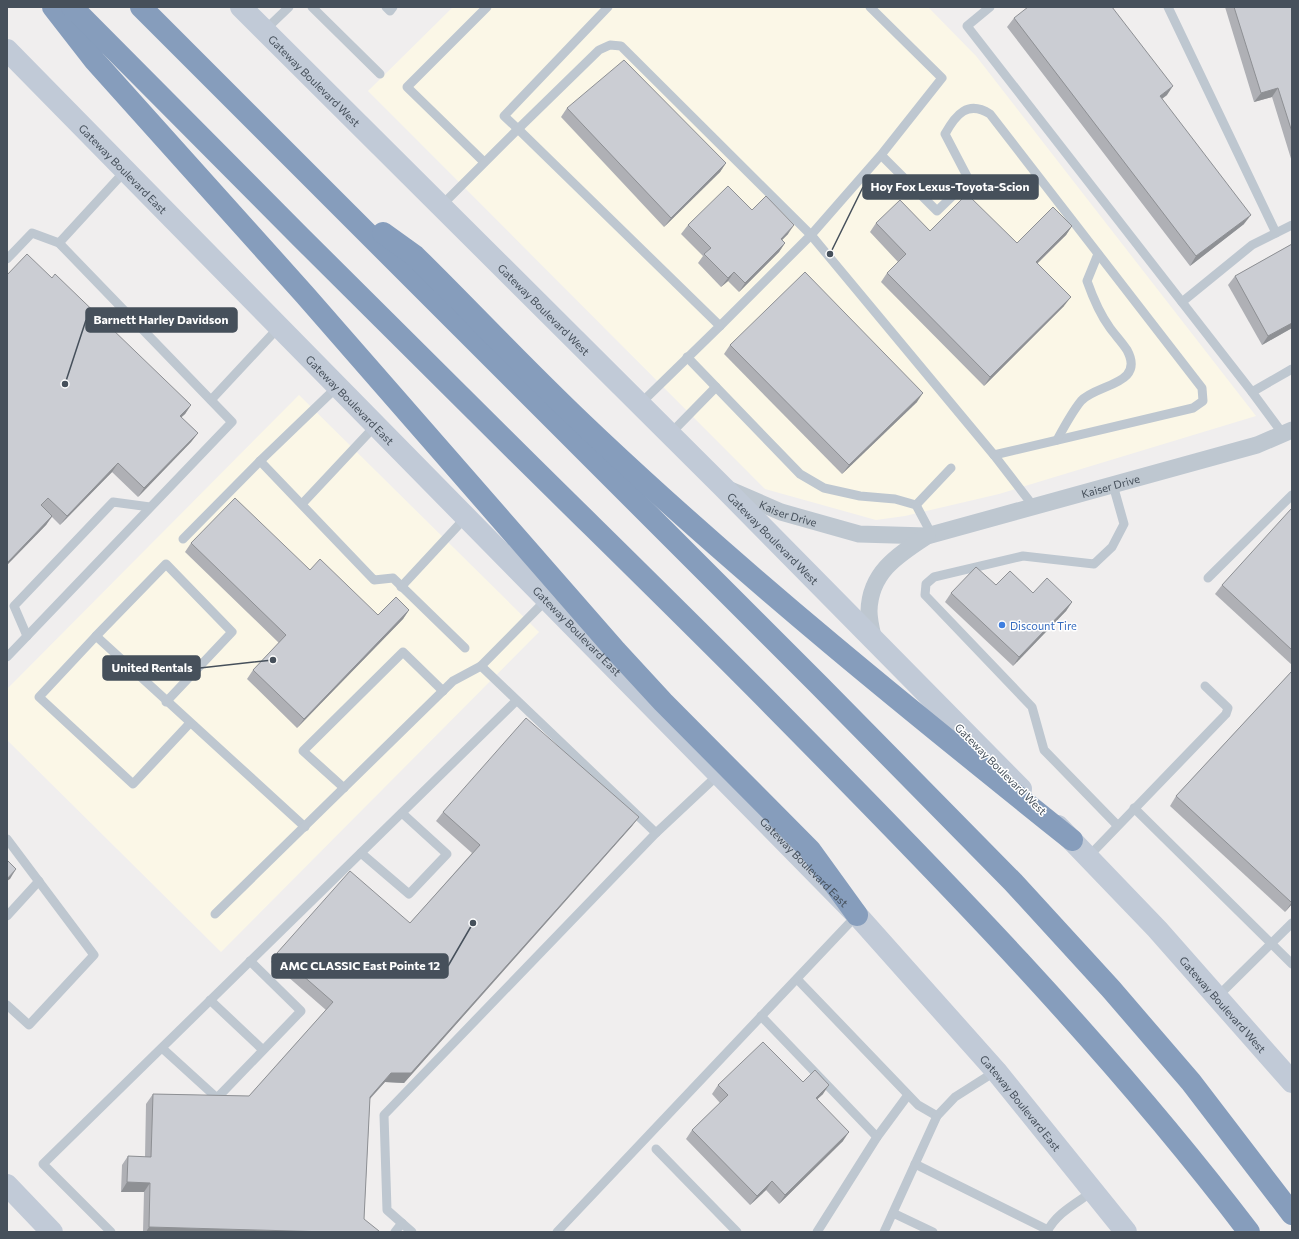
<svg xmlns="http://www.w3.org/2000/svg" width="1299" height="1239" viewBox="0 0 1299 1239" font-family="Commissioner,sans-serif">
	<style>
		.commercial { fill: #fbf7e7 }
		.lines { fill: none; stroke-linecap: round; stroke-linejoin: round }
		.lane { stroke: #bec7d0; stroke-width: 9 }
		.street { stroke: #bec7d0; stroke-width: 17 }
		.secondary { stroke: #c1cad7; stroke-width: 22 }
		.highway { stroke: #869dbc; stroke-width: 22 }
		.wall { fill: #afb0b5 }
		.shaded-wall { fill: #8e9094 }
		.building { fill: #cbcdd3; stroke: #8e9094 }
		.shop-dot { fill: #3f7fe0; stroke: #fff; stroke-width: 1.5 }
		.labels { text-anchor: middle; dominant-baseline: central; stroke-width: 3; stroke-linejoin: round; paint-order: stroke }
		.street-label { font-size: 11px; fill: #46505b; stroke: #fff }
		.shop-label { font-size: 11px; fill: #366cbe; stroke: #fff; text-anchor: start }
		.leader { fill: none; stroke: #46505b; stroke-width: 1.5 }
		.callout-dot { fill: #46505b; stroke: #fff; stroke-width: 1.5 }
		.callout { fill: #46505b; stroke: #46505b; stroke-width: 1.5 }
		.callout-label { font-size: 12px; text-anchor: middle; font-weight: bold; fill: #fff }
	</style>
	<rect width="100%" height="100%" fill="#f0eeee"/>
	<!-- commercial -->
	<g class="commercial">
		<polygon points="453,7 928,7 976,56 1256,416 999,494 905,516 876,520 765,489 368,91"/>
		<polygon points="299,395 539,632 221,952 7,740 7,689"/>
	</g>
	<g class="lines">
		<!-- lane -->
		<g class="lane">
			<polyline points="312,7 380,74"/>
			<polyline points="386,7 390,11 393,7"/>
			<polyline points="608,7 504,116 518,129 599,50 610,45 621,46 811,235 720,326"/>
			<path d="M870 7 942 78 881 155 937 211 969 180 945 134C956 114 968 100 990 114L1202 388 1203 401 1193 408 994 455 811 235 881 155"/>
			<polyline points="990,7 967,26 1252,392 1283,434"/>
			<polyline points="1168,7 1276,233"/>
			<polyline points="265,30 289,7"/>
			<polyline points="484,162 407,87 487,7"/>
			<polyline points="441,206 518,129 720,326 640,404"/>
			<polyline points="59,243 126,170"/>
			<polyline points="7,259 32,233 59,243 232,422 7,657"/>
			<polyline points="1182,302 1252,245 1292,225"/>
			<polyline points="687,357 800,474 824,488 860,496 895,499 916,505 951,468"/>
			<polyline points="1252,392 1292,369"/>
			<polyline points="211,400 279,327"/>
			<polyline points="670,434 716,387"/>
			<path d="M1057 440C1064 427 1072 412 1081 401 1096 384 1146 385 1127 350 1122 342 1115 335 1110 328 1099 313 1093 298 1087 281L1098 254"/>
			<polyline points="994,455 1034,507"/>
			<polyline points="260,461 338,386"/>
			<polyline points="1113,485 1124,524 1112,547 1094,564 1023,556 934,577 926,584 925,595 1032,707 1044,750 1117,825"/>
			<polyline points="302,504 376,425"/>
			<polyline points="916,505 932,535"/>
			<polyline points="183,539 260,461 374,580 393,578 465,648"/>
			<polyline points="1208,578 1292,495"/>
			<polyline points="401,587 466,517"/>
			<polyline points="547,599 481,666 656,833"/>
			<polyline points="27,636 14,606 113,502 150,507"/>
			<polyline points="96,636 166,564 232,632 166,702"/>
			<polyline points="190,723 133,784 39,697 96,636 305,827"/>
			<polyline points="344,788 303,751 403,652 443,691"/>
			<polyline points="1134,808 1292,964"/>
			<polyline points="7,839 94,955 29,1025 7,1005"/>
			<polyline points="361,853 409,894 447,854 402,813"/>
			<polyline points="1088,857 1226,714 1228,708 1205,686"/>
			<polyline points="215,914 453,681 481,666"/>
			<polyline points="7,916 39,881"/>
			<polyline points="797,979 918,1105 937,1116"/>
			<polyline points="1217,997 1292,923"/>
			<polyline points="210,1000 263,1050"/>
			<polyline points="761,1016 877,1137 908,1095"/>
			<polyline points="162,1048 217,1098 301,1011 250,961"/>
			<polyline points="656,1149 737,1232"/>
			<polyline points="915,1164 1048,1230"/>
			<polyline points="893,1213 933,1232"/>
			<polyline points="111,1232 43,1164 516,701"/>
			<polyline points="395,1232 402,1223"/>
			<polyline points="412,1232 387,1210 384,1115 656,833 719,774"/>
			<polyline points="557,1232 857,915"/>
			<polyline points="817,1232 877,1137"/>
			<polyline points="884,1232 937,1116 955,1097 996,1071"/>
			<path d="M1047 1232C1056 1213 1077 1203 1093 1191"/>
		</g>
		<!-- street -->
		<g class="street">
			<path id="s1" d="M728 489 781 512 859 534 927 536 1257 445 1292 430"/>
			<path d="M874 641C872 632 869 621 869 611 870 572 898 555 927 536"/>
		</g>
		<!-- secondary -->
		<g class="secondary">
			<path id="s2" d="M241 7 723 487 1021 789"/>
			<path id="s3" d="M7 50 857 915 996 1071 1126 1232"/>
			<path id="s4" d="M1058 826 1157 929 1292 1082"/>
			<polyline points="7,1185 52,1232"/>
		</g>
		<!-- highway -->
		<g class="highway">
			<polyline points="53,7 95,61 305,295 616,651 663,702 810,850 857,915"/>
			<path d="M72 7C224 161 377 314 531 466 612 546 694 626 774 707 940 875 1106 1044 1249 1232"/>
			<polyline points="141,7 819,685 1013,882 1111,989 1191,1082 1292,1214"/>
			<path d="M383 233 415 256C477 317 536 381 600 440 750 581 911 711 1072 840"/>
		</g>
	</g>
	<!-- wall -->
	<g class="wall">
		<polygon points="1225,7 1292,7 1292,162 1272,97 1254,102"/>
		<polygon points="1014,18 1167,95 1162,99 1244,224 1190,266 1007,27"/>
		<polygon points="567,108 726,163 720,172 664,227 561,117"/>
		<polygon points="752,210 788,234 782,240 785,243 779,252 739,292 728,281 721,287 698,263 703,256 681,234 688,225"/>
		<polygon points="876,223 1017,243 1072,226 1066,235 1037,264 1064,306 984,386 881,282 887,273 898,262 870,232"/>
		<polygon points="1292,244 1292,328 1262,345 1228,285 1235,276"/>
		<polygon points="7,275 52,278 191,405 185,414 181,417 198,433 191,442 138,497 112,472 60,525 52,517 46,525 7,565"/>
		<polygon points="730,345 917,402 842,474 724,354"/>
		<polygon points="1292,510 1292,665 1215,594 1222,585"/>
		<polygon points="191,543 310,570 378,615 409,610 403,619 297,728 247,679 253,670 279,643 185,552"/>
		<polygon points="996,585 1033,593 1072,602 1066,611 1013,666 945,602 951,593"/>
		<polygon points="1292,671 1292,904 1285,912 1170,806 1176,796"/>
		<polygon points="443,812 639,817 632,826 404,1083 385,1082 370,1099 364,1219 378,1232 143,1232 144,1192 121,1192 122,1165 128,1156 145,1157 146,1104 153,1094 249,1096 326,1010 271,962 277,953 410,923 472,853 436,821"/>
		<polygon points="803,1082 823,1094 817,1099 843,1141 779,1204 766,1190 750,1205 686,1139 692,1130 720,1103 712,1094 718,1085"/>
	</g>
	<!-- shaded-wall -->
	<g class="shaded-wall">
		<polygon points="1173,86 1167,95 1153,105 1160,96"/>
		<polygon points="1278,88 1272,97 1254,102 1261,93"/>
		<polygon points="726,163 720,172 664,227 671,218"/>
		<polygon points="1251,215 1244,224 1190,266 1196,256"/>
		<polygon points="794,225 788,234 774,248 781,239"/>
		<polygon points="1072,226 1066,235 1029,271 1036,262"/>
		<polygon points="785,243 779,252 739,292 745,283"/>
		<polygon points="734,272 728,281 721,287 728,278"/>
		<polygon points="1071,297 1064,306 984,386 990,377"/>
		<polygon points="1292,323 1292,328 1262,345 1268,336"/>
		<polygon points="923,393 917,402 842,474 849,465"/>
		<polygon points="191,405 185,414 173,425 180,416"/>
		<polygon points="198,433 191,442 138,497 144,488"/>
		<polygon points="118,463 112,472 60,525 67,516"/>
		<polygon points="52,516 46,525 7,565 7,563"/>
		<polygon points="1072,602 1066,611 1013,666 1019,657"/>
		<polygon points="409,610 403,619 297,728 304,719"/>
		<polygon points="639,817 632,826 404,1083 385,1082 363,1106 370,1097 391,1073"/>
		<polygon points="16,869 10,879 7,881 7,879"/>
		<polygon points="1292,902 1292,904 1285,912"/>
		<polygon points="829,1085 823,1094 809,1107 816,1098"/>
		<polygon points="849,1132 843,1141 779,1204 785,1195"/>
		<polygon points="772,1181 766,1190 750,1205 757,1196"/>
		<polygon points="127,1182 150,1183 144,1192 121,1192"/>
		<polygon points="149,1227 329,1232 146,1232"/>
	</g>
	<!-- building -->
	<g class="building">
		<polygon points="1028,7 1112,7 1173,86 1160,96 1251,215 1196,256 1014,18"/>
		<polygon points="1234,7 1292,7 1292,132 1278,88 1261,93"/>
		<polygon points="624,60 726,163 671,218 567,108"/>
		<polygon points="728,186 752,210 766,196 794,225 781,239 785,243 745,283 734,272 728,278 704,254 711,248 688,225"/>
		<polygon points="967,194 1017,243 1053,207 1072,226 1036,262 1071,297 990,377 887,273 906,254 876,223 900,200 930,231"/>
		<polygon points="1292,244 1292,323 1268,336 1235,276"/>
		<polygon points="27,254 52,278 55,274 191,405 180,416 198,433 144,488 118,463 67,516 48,498 41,505 52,516 7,563 7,275"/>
		<polygon points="805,272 923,393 849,465 730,345"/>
		<polygon points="235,498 310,570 320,559 378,615 396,597 409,610 304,719 253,670 286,635 191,543"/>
		<polygon points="1291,509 1292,510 1292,650 1222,585"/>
		<polygon points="976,567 996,585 1010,571 1033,593 1047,578 1072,602 1019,657 951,593"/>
		<polygon points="1292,671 1292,902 1291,902 1176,796"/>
		<polygon points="526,718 639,817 411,1073 391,1073 370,1097 364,1219 379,1231 378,1232 362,1232 361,1231 361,1232 329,1232 149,1227 150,1183 127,1182 128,1156 151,1157 153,1094 249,1096 333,1002 277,953 350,871 410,923 480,845 443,812"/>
		<polygon points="7,860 16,869 7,879"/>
		<polygon points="763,1042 803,1082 815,1070 829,1085 816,1098 849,1132 785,1195 772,1181 757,1196 692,1130 728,1095 718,1085"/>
	</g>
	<!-- markers -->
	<circle class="shop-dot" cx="1002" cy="625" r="4"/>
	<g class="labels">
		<!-- street labels -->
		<g class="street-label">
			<text stroke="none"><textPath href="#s2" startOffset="104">Gateway Boulevard West</textPath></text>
			<text stroke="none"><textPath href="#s3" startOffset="166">Gateway Boulevard East</textPath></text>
			<text stroke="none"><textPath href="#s2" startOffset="428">Gateway Boulevard West</textPath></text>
			<text stroke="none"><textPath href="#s3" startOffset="490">Gateway Boulevard East</textPath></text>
			<text stroke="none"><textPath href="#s1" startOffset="397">Kaiser Drive</textPath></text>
			<text stroke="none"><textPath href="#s1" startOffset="65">Kaiser Drive</textPath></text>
			<text stroke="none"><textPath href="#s2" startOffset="752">Gateway Boulevard West</textPath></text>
			<text stroke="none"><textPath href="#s3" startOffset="814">Gateway Boulevard East</textPath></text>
			<text transform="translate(1001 769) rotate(45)">Gateway Boulevard West</text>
			<text stroke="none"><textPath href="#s3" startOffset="1138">Gateway Boulevard East</textPath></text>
			<text stroke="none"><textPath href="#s4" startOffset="243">Gateway Boulevard West</textPath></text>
			<text stroke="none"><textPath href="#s3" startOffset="1462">Gateway Boulevard East</textPath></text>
		</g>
		<!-- shop labels -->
		<g class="shop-label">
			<text x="1010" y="625">Discount Tire</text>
		</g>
	</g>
	<!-- callouts -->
	<path class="leader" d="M830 254L863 187M65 384L86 320M273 660L200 668M473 923L448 966"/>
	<g class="callout-dot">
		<circle cx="830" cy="254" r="4"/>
		<circle cx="65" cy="384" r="4"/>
		<circle cx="273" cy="660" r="4"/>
		<circle cx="473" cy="923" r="4"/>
	</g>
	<g class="callout">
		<rect x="863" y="175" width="175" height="24" rx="4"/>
		<rect x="86" y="308" width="151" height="24" rx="4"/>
		<rect x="103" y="656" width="97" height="24" rx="4"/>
		<rect x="272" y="954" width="176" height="24" rx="4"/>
	</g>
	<g class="callout-label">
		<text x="950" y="191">Hoy Fox Lexus-Toyota-Scion</text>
		<text x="161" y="324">Barnett Harley Davidson</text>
		<text x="152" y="672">United Rentals</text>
		<text x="360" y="970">AMC CLASSIC East Pointe 12</text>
	</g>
	<!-- border -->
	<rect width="1299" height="1239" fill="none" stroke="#46505b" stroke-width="16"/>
</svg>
